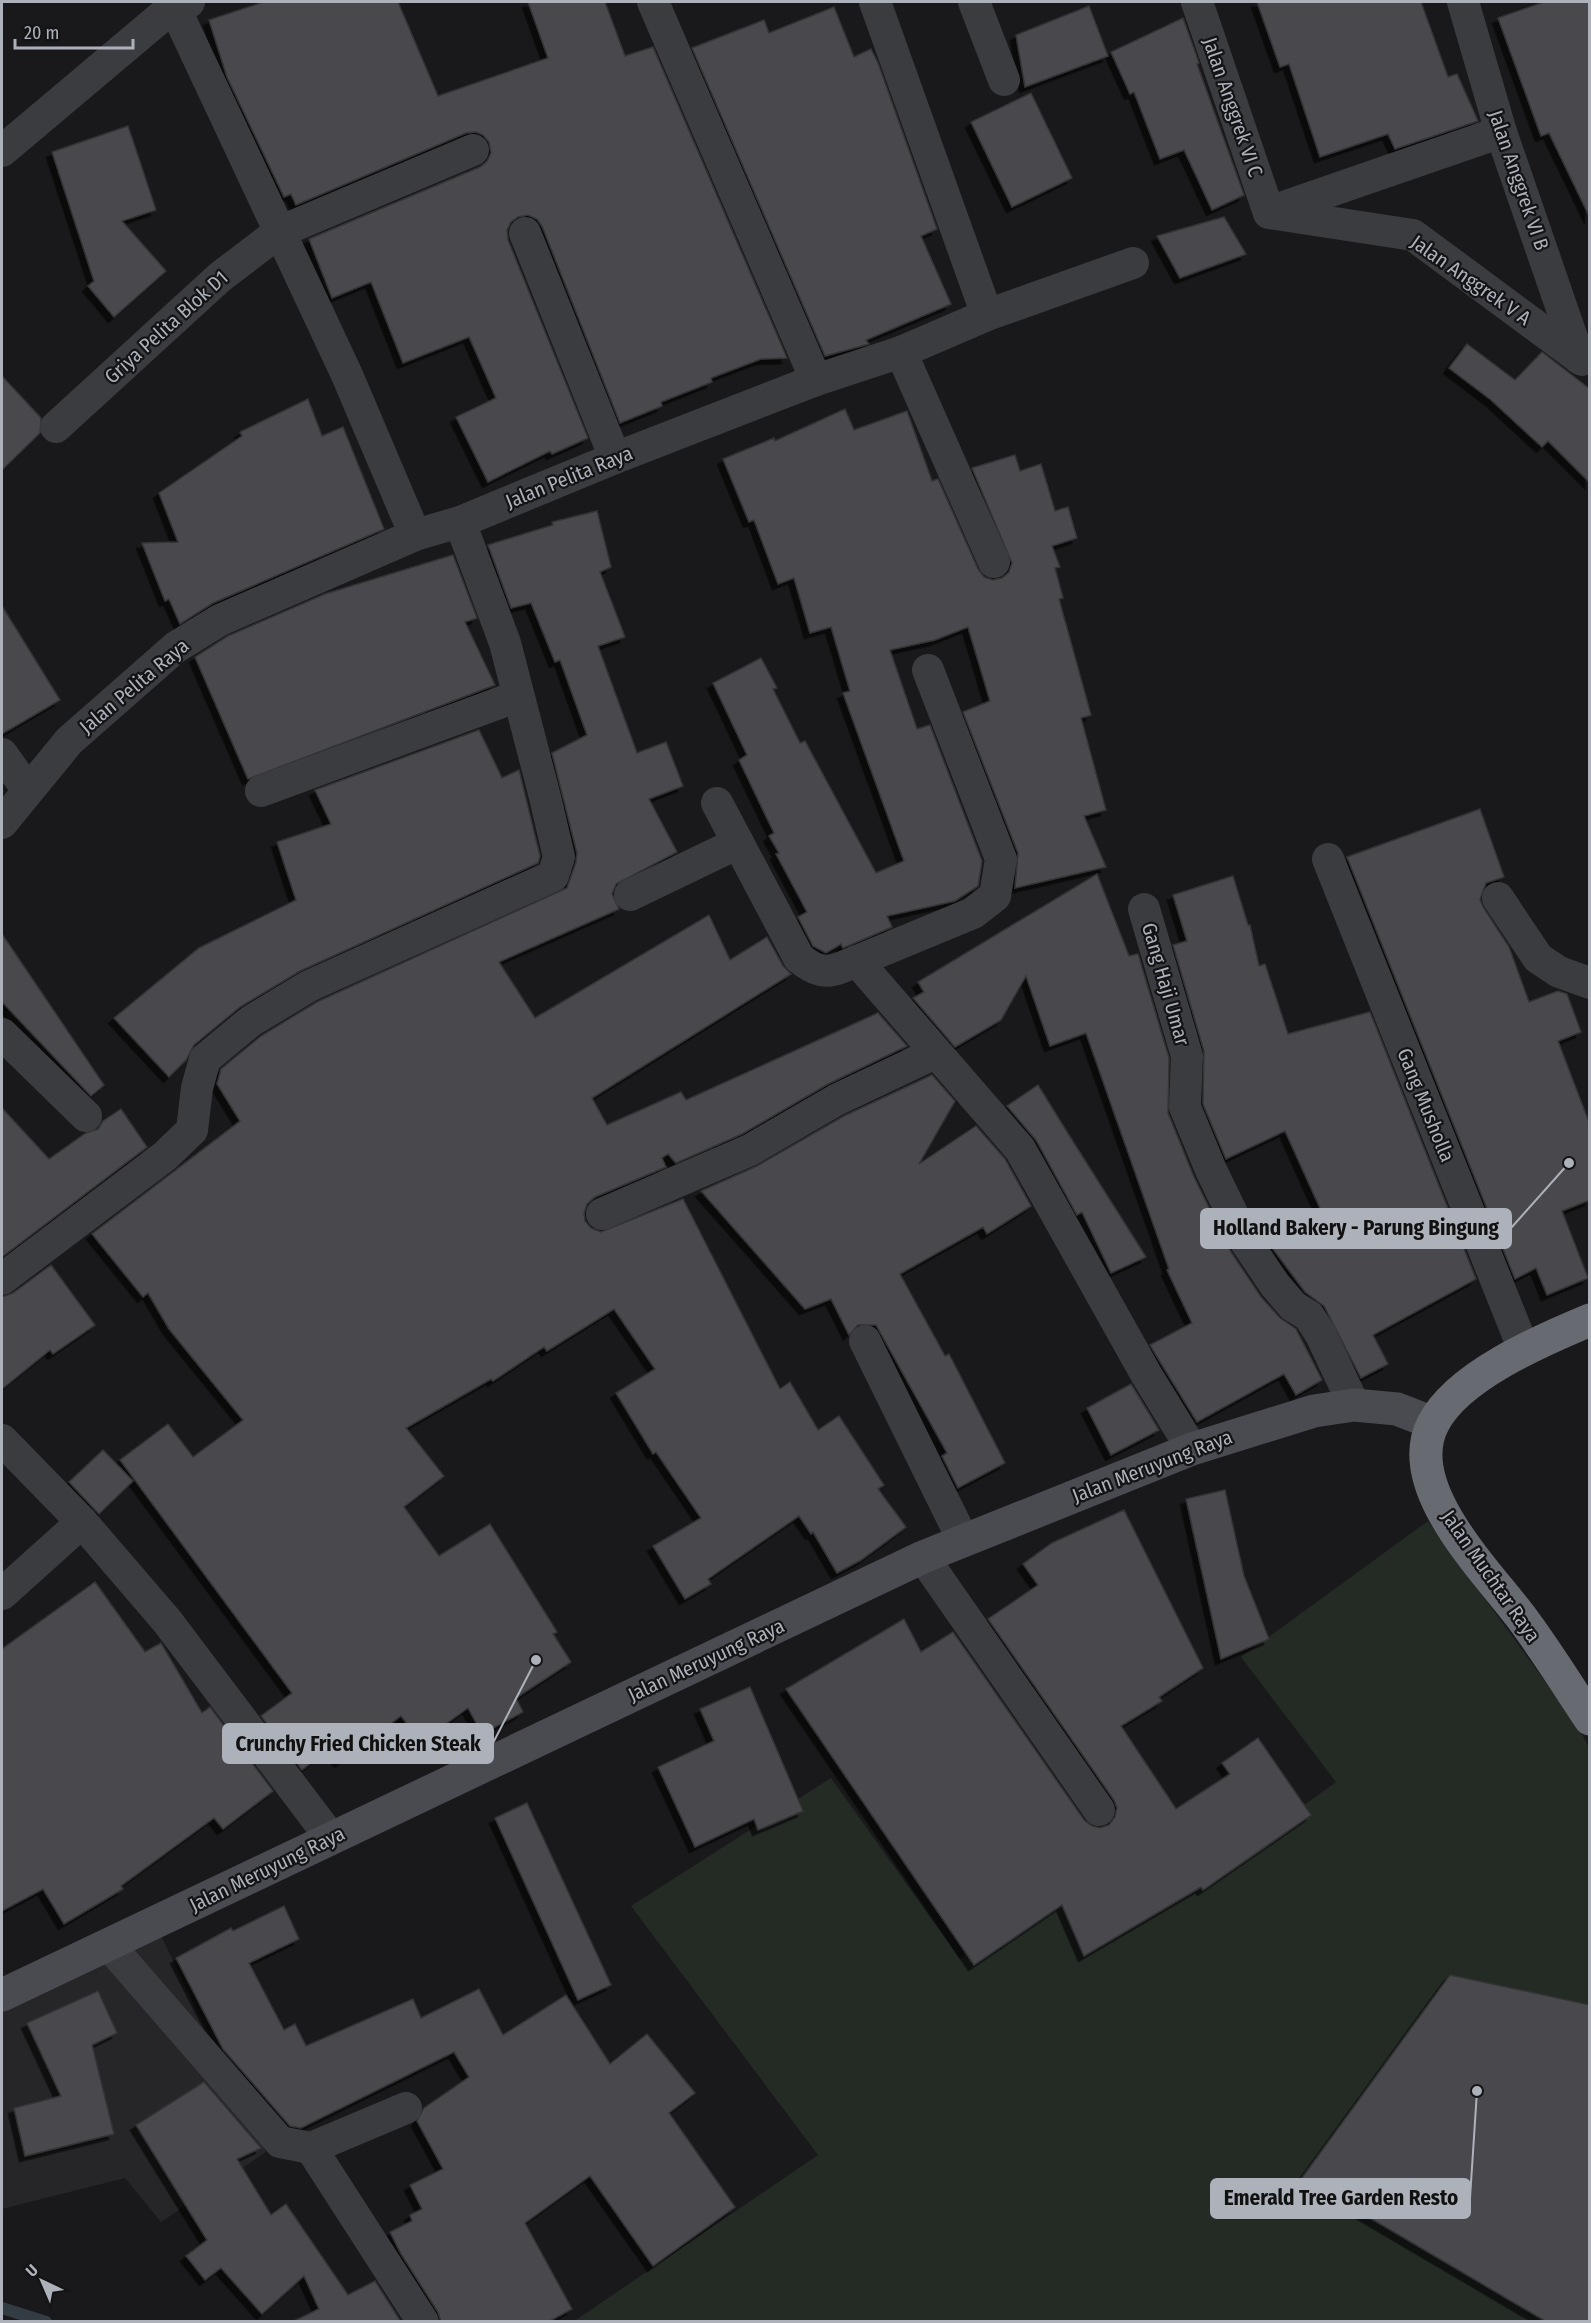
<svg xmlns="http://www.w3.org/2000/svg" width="1591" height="2323" viewBox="0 0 1591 2323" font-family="'Fira Sans Condensed',sans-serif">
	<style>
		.built { fill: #262528 }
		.green { fill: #242b25 }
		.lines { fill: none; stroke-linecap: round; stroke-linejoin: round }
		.stream { stroke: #343c43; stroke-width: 12 }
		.building { fill: #494a4e; stroke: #343437; stroke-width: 1.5; filter: url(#shadow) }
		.street { stroke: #3b3c40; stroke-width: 32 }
		.secondary { stroke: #494b50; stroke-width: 33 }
		.highway { stroke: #676a71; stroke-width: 33 }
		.labels { text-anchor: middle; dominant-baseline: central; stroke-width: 4.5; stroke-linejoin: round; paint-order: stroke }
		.street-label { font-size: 20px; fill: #adb1ba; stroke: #141416 }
		.leader { fill: none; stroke: #adb1ba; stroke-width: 2 }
		.callout-dot { fill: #adb1ba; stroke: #141416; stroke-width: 2 }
		.callout { fill: #adb1ba; stroke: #adb1ba; stroke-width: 2 }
		.callout-label { font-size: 21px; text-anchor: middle; font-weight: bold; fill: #111 }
	</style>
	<defs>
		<filter id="shadow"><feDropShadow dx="-5.5" dy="5.5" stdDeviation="0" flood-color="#0009"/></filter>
	</defs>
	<rect width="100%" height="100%" fill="#19191b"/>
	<!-- built -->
	<polygon class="built" points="150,1913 266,2152 161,2222 125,2178 2,2209 2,1984"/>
	<!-- green -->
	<polygon class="green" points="1428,1521 1579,1728 1589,1748 1589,2004 1449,1975 1302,2178 1547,2321 573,2322 818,2155 631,1906 831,1778 960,1959 1105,1854 1155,1913 1336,1782 1241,1657"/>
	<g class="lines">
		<!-- stream -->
		<polyline class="stream" points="2,2308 46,2322"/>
	</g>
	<!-- building -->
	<g class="building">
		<polygon points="264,2 398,2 438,96 548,58 528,2 605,2 625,56 653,47 787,358 761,359 711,378 712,382 661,402 662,406 620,423 542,226 537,219 528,215 518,217 511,222 507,230 508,240 588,438 552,454 550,451 488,482 456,417 496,398 469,337 403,363 371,282 332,298 309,239 480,167 487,161 491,153 489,142 483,135 476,132 466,133 296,205 291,194 284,197 227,77 209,20"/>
		<polygon points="1257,2 1421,2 1448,77 1457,74 1478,121 1395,149 1388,134 1320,157 1289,64 1280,67"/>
		<polygon points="1544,2 1590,2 1590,218 1549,133 1541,136 1498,18"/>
		<polygon points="1089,6 1108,56 1025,87 1016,35"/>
		<polygon points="834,7 854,57 871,49 878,63 937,229 921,236 951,304 866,340 869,344 825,356 692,48 764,20 769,33"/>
		<polygon points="1183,18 1199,63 1197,64 1244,195 1212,210 1184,150 1160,159 1134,92 1130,94 1111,52"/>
		<polygon points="1031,93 1072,178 1012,207 971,122"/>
		<polygon points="128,126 156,210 122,221 166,271 114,317 88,286 94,281 52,152"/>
		<polygon points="1224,217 1246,254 1180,278 1157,236"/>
		<polygon points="1467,344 1515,380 1542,352 1590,389 1590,483 1548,441 1542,447 1491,400 1449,368"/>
		<polygon points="2,376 41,418 40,433 2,470"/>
		<polygon points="308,399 322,436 343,427 384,529 213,603 180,624 169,599 165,601 142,543 178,542 159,493 242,436 240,432"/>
		<polygon points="845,409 854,430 907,411 932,481 938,479 978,569 984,577 993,580 1002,578 1009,572 1012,563 972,468 1015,455 1020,471 1041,464 1055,511 1068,507 1077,538 1052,546 1060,567 1055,568 1063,598 1059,599 1091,715 1081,718 1106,810 1084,816 1106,867 1015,888 1018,853 963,712 990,701 968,627 935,640 890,650 917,729 930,725 982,861 978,886 955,901 887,916 892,927 843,948 841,944 826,953 813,946 798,917 807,912 776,854 779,853 769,836 774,833 739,760 747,755 713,683 761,658 777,688 773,689 800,743 805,741 876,873 904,861 843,693 850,691 831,627 810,633 794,578 778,584 754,520 749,522 723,459 774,438 775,441"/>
		<polygon points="597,511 611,567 600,572 625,637 598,646 637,753 666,742 683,786 649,799 677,852 616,884 612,894 619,909 499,962 535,1018 709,915 730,960 767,937 783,966 791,974 592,1098 607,1125 681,1092 686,1100 878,1013 907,1046 828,1084 742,1134 676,1163 668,1154 662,1158 666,1167 595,1197 587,1204 584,1213 585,1221 591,1228 601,1232 683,1199 780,1389 790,1382 818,1430 839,1416 884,1485 878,1489 906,1527 861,1560 837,1573 813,1532 811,1534 799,1516 708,1579 711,1584 685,1599 653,1546 701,1518 656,1452 653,1454 616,1393 655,1369 614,1309 547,1351 544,1347 493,1381 491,1379 406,1428 444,1476 404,1507 439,1556 490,1524 557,1632 553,1634 571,1662 516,1698 523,1712 482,1734 468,1708 421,1742 401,1716 340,1762 329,1749 302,1770 261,1716 292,1693 120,1460 168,1424 193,1457 243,1420 169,1329 148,1293 143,1297 92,1234 240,1121 217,1084 221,1069 261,1036 317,1002 567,888 576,862 577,853 552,753 587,735 560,660 555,662 531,603 511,608 488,545 553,525 552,522"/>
		<polygon points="453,555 477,618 465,622 495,685 248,779 195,657 228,636 325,594"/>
		<polygon points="2,606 60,700 2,734"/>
		<polygon points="479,730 502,778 519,770 540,856 538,863 300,971 240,1007 194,1045 186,1060 169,1077 114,1018 199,948 296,900 277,842 331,824 315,790"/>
		<polygon points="1480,809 1504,877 1486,883 1480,899 1483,907 1509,947 1529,1002 1558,991 1567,994 1581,1032 1558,1041 1590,1125 1590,1200 1562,1211 1588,1278 1547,1295 1536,1268 1515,1279 1347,857"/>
		<polygon points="1097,874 1129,956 1138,954 1169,1058 1168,1113 1194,1177 1231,1252 1261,1297 1280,1318 1296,1329 1322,1380 1296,1395 1284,1374 1197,1422 1162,1365 1150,1345 1192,1323 1167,1270 1169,1269 1086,1033 1050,1046 1026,976 1001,1020 955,1047 913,998 924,992 918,982"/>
		<polygon points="1233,876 1248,925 1250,925 1259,966 1265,964 1288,1034 1370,1012 1476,1279 1373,1335 1388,1364 1361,1378 1324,1306 1305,1292 1270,1245 1324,1217 1285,1131 1226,1159 1203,1104 1204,1051 1173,945 1187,941 1173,895"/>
		<polygon points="2,934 104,1085 91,1096 2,1002"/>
		<polygon points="932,1075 955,1101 919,1164 976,1126 1005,1159 1031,1206 987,1234 983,1227 900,1274 945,1356 949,1354 1005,1463 958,1488 942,1456 947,1453 876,1325 858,1325 849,1335 831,1299 805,1309 701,1191 757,1166 844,1116"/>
		<polygon points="1038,1085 1067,1132 1146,1257 1111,1273 1082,1212 1077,1215 1036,1140 1007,1106"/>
		<polygon points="2,1108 49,1159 86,1133 98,1129 103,1121 121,1109 147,1147 2,1257"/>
		<polygon points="51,1265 95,1325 53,1354 50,1350 2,1389 2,1297 13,1293"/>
		<polygon points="1131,1384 1159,1430 1111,1455 1087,1408"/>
		<polygon points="103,1450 133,1481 99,1514 69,1482"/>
		<polygon points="1225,1490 1244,1576 1269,1639 1221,1659 1186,1499"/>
		<polygon points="1124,1510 1203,1668 1159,1697 1162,1701 1121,1726 1176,1809 1230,1774 1222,1763 1258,1738 1311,1815 1203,1890 1201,1887 1084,1956 1062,1905 974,1965 786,1689 904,1619 921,1652 953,1632 1084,1820 1092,1826 1100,1828 1109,1825 1115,1817 1117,1808 1114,1800 988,1619 1038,1585 1023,1564 1052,1543"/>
		<polygon points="95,1582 145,1652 161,1643 202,1713 210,1707 273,1791 223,1829 214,1818 121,1886 123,1889 64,1924 43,1889 2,1911 2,1649"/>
		<polygon points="750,1687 803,1811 758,1830 754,1819 695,1847 658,1767 714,1741 700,1709"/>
		<polygon points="527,1803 611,1985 578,2000 495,1818"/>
		<polygon points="284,1906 299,1939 249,1963 284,2030 295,2024 306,2046 413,1999 421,2018 479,1989 503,2035 566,1995 610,2064 647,2034 695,2093 669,2113 735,2207 653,2266 590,2176 525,2223 572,2309 548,2322 441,2322 438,2312 401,2254 390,2232 412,2221 410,2215 422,2209 410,2185 443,2169 417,2121 424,2108 469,2077 454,2052 301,2128 290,2126 223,2049 176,1958 231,1928 233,1931"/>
		<polygon points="1450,1975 1590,2005 1590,2322 1547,2322 1302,2178"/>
		<polygon points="98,1991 117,2033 92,2045 114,2134 25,2156 14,2108 61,2096 27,2023"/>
		<polygon points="204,2082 261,2148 237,2159 271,2215 286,2204 348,2295 375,2281 401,2322 292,2322 319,2309 304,2276 262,2314 221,2268 205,2280 186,2256 207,2240 136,2125"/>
	</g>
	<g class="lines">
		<!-- street -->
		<g class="street">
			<polyline points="172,2 347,375 415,535"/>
			<polyline points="875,2 987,315"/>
			<polyline points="974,2 1004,80"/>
			<polyline points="1197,2 1269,213"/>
			<polyline points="1463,2 1501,132 1579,358 1590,354"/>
			<polyline points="2,151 174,6 189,2"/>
			<polyline points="1272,211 1501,132"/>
			<polyline points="1269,213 1413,235 1582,360"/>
			<polyline points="525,233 615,458"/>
			<polyline points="901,352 994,562"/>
			<polyline points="816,380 901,352 987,315 1133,263"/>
			<polyline points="56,427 220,277 279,232 473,150"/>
			<polyline points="928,670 1001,859 995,896 973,913 857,961 1020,1149 1146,1374 1192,1449"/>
			<polyline points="2,754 27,789"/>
			<polyline points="261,791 518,696"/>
			<path d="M717 803 799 958C822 977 832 972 857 961"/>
			<polyline points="2,823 69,741 176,647 220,620 415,535 460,522 615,458 816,380 653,2"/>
			<polyline points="1328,859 1524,1350"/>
			<polyline points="630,895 738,843"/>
			<polyline points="1498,898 1538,958 1559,972 1590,983"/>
			<polyline points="1144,909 1187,1056 1185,1107 1211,1170 1246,1242 1275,1285 1293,1306 1309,1316 1321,1335 1354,1405"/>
			<polyline points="2,1034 86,1116"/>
			<polyline points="602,1214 750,1150 836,1100 935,1053"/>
			<polyline points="2,1279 165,1156 192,1130 197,1088 205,1059 251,1021 309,986 553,876 559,857 545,797 505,643 460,522"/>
			<polyline points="865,1341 963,1540"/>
			<polyline points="2,1440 82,1522 167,1621 331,1838"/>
			<polyline points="923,1557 1099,1810"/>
			<polyline points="2,1594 82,1522"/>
			<polyline points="109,1945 280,2142 311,2148 406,2108"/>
			<polyline points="311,2148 423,2322"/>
		</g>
		<!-- secondary -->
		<polyline class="secondary" points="2,1995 923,1557 1192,1449 1314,1411 1354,1405 1397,1409 1433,1423"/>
		<!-- highway -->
		<path class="highway" d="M1590 1320C1542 1340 1457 1376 1433 1424 1400 1488 1489 1573 1524 1621 1547 1652 1568 1686 1590 1719"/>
	</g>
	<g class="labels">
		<!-- street labels -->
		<g class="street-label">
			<text transform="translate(1233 107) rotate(71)">Jalan Anggrek VI C</text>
			<text transform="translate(1519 180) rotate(71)">Jalan Anggrek VI B</text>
			<text transform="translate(1471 280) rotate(35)">Jalan Anggrek V A</text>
			<text transform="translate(166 327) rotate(-42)">Griya Pelita Blok D1</text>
			<text transform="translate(569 477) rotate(-22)">Jalan Pelita Raya</text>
			<text transform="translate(134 686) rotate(-40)">Jalan Pelita Raya</text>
			<text transform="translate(1166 984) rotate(74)">Gang Haji Umar</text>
			<text transform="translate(1426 1105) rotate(68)">Gang Musholla</text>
			<text transform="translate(1152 1466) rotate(-21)">Jalan Meruyung Raya</text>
			<text transform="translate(1491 1576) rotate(55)">Jalan Muchtar Raya</text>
			<text transform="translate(706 1660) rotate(-25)">Jalan Meruyung Raya</text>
			<text transform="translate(267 1869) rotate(-26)">Jalan Meruyung Raya</text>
		</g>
	</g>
	<!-- callouts -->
	<path class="leader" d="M1569 1163L1511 1228M536 1660L493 1743M1477 2091L1470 2198"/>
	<g class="callout-dot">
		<circle cx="1569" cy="1163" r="6"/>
		<circle cx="536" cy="1660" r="6"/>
		<circle cx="1477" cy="2091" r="6"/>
	</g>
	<g class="callout">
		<rect x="1201" y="1209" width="310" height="39" rx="6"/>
		<rect x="223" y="1724" width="270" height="39" rx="6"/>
		<rect x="1211" y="2179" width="259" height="39" rx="6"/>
	</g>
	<g class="callout-label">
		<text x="1356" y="1235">Holland Bakery - Parung Bingung</text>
		<text x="358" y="1751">Crunchy Fried Chicken Steak</text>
		<text x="1341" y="2205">Emerald Tree Garden Resto</text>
	</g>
	<!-- border -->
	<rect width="1591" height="2323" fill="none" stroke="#adb1ba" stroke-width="6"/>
	<!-- north arrow -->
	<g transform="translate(42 2281) rotate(316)" stroke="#141416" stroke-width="4.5" paint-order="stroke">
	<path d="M0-4.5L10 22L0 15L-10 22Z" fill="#adb1ba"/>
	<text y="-9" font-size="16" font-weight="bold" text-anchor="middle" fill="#adb1ba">U</text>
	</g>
	<!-- scale -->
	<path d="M15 39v9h118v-9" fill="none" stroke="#adb1ba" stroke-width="3"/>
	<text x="24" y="39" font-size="18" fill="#adb1ba" stroke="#141416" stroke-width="4.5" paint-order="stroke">20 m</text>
</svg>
